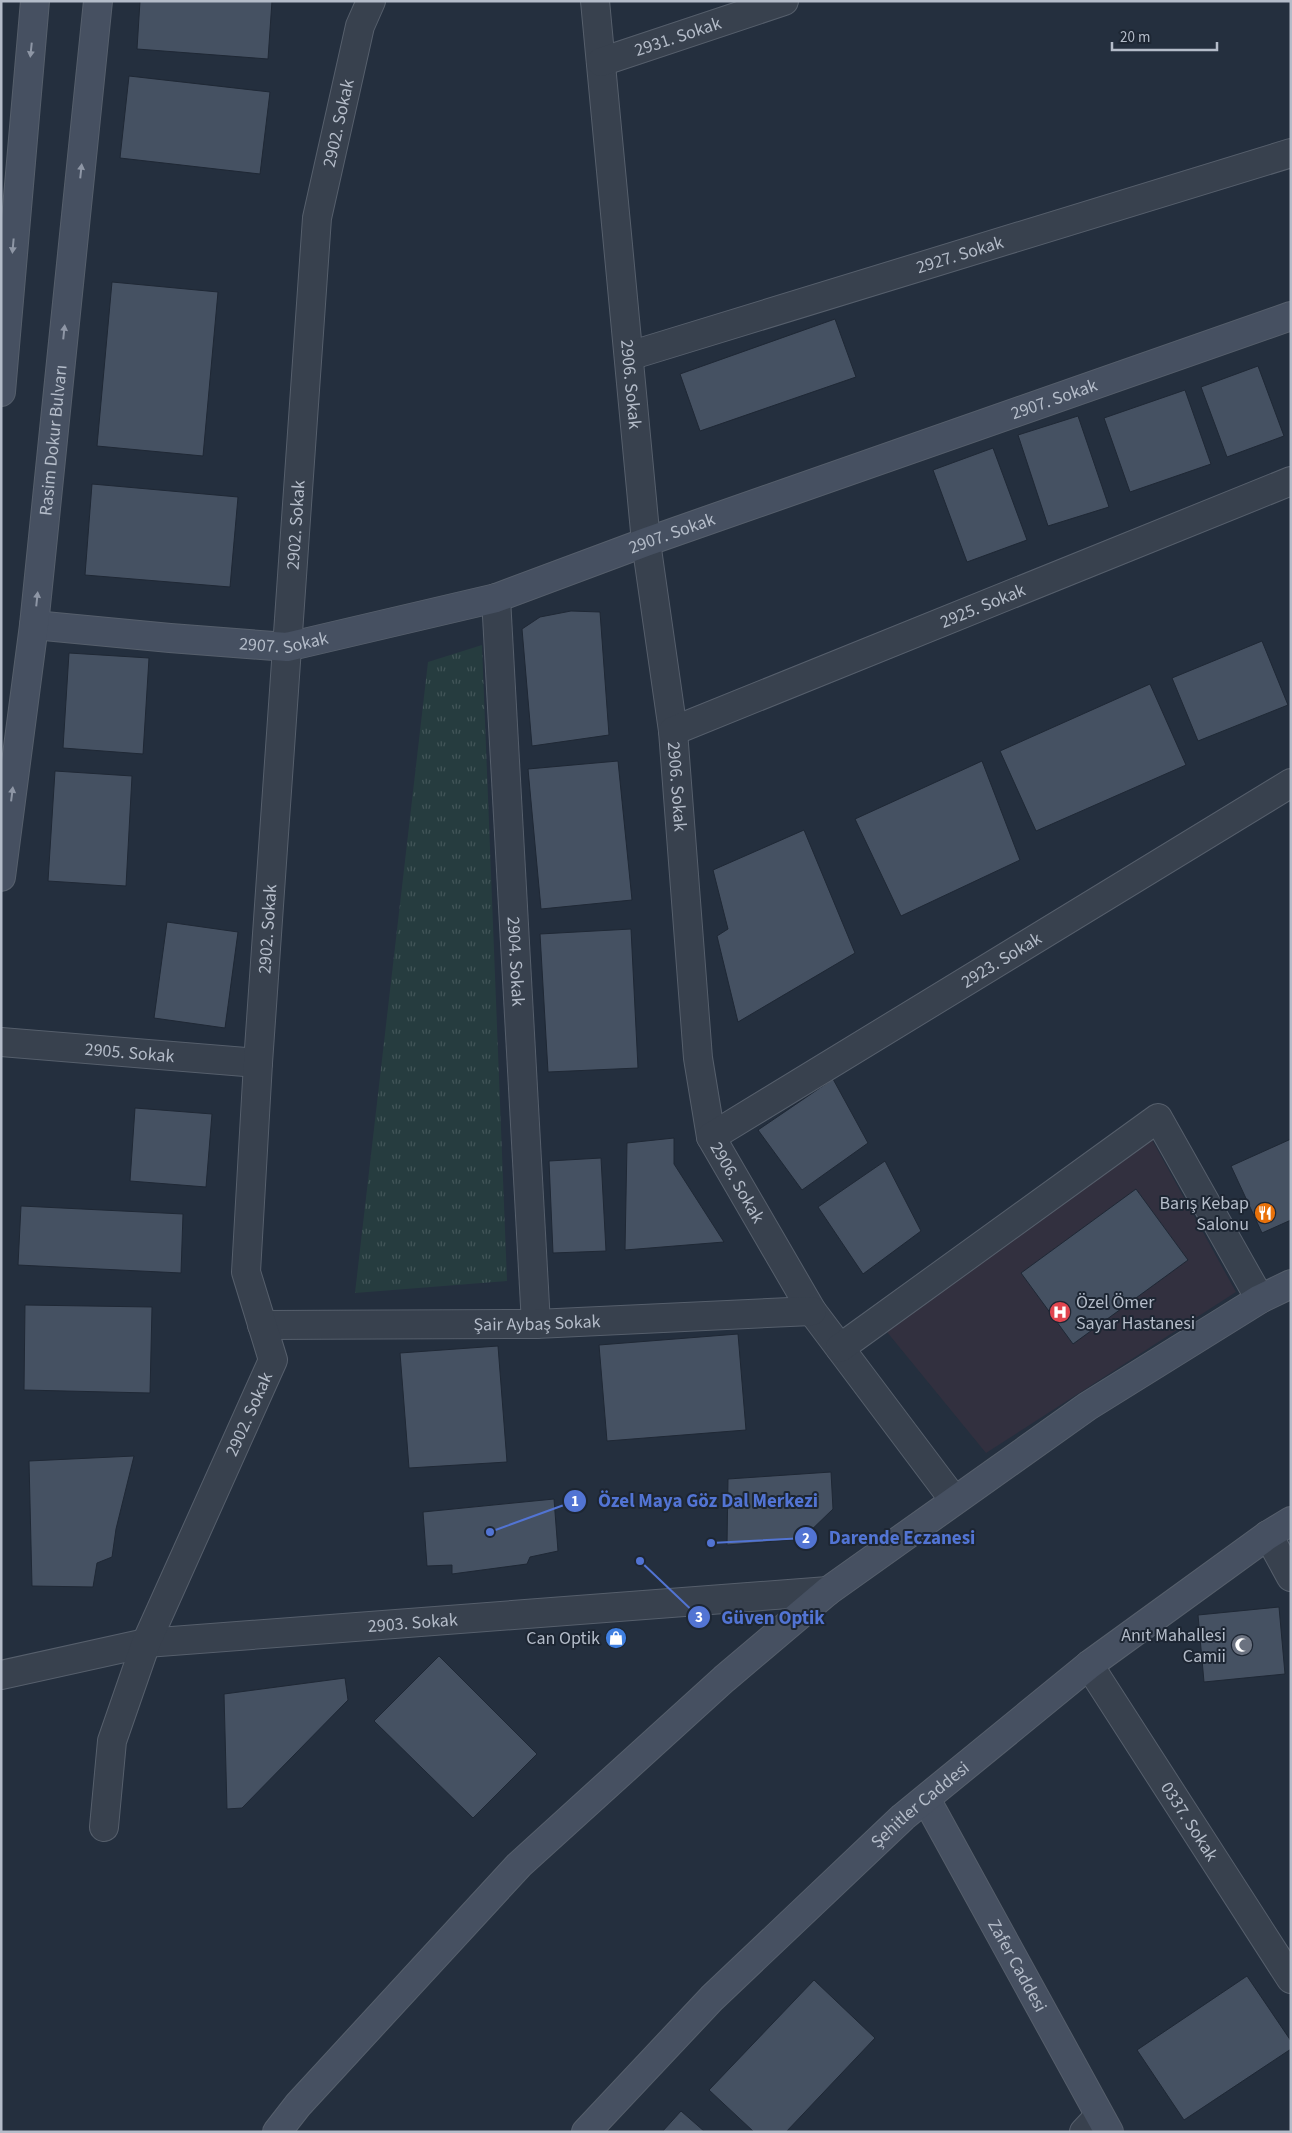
<svg xmlns="http://www.w3.org/2000/svg" width="1292" height="2133" viewBox="0 0 1292 2133" font-family="'Source Sans 3',sans-serif">
	<style>
		.medical { fill: #32303f }
		.grass { fill: url(#grass-tufts) }
		.building { fill: #455162; stroke: #1f2835 }
		.lines { fill: none; stroke-linecap: round; stroke-linejoin: round }
		.street-casing { stroke: #565f6c; stroke-width: 30 }
		.secondary-casing { stroke: #565f6c; stroke-width: 30 }
		.street { stroke: #38414e; stroke-width: 28 }
		.secondary { stroke: #465061; stroke-width: 28 }
		.oneway { fill: #8e96a5 }
		.labels { text-anchor: middle; dominant-baseline: central; stroke-width: 4; stroke-linejoin: round; paint-order: stroke }
		.street-label { font-size: 18px; fill: #b4bcc9; stroke: #1d2633 }
		.poi-label { font-size: 18px; fill: #b4bcc9; stroke: #1d2633; text-anchor: end }
		.leader { fill: none; stroke: #5274d3; stroke-width: 2 }
		.callout-dot { fill: #5274d3; stroke: #1d2633; stroke-width: 2 }
		.mark-label { font-size: 15px; text-anchor: middle; font-weight: bold; fill: #fff }
		.callout-label { font-size: 19px; text-anchor: middle; font-weight: bold; fill: #5274d3; stroke: #1d2633; stroke-width: 4; stroke-linejoin: round; paint-order: stroke }
	</style>
	<defs>
		<pattern id="grass-tufts" width="24" height="20" patternUnits="userSpaceOnUse" patternTransform="scale(1.25)"><rect width="24" height="20" fill="#263c3f"/><path d="M3 7l-1-3M5 7V3M7 7l1-3M15 17l-1-3M17 17v-4M19 17l1-3" fill="none" stroke="#435659"/></pattern>
	</defs>
	<rect width="100%" height="100%" fill="#242f3e"/>
	<!-- medical -->
	<polygon class="medical" points="1151,1138 1236,1292 986,1453 887,1332"/>
	<!-- grass -->
	<polygon class="grass" points="482,645 507,1281 355,1293 428,662"/>
	<!-- building -->
	<g class="building">
		<polygon points="140,1 272,1 268,59 137,49"/>
		<polygon points="129,76 270,92 260,174 120,158"/>
		<polygon points="112,282 218,292 203,456 97,446"/>
		<polygon points="835,319 856,377 700,431 680,374"/>
		<polygon points="1258,366 1284,436 1227,457 1201,387"/>
		<polygon points="1185,390 1211,464 1130,492 1104,418"/>
		<polygon points="1078,416 1109,507 1048,526 1018,435"/>
		<polygon points="993,448 1027,540 967,562 933,470"/>
		<polygon points="92,484 238,497 230,587 85,575"/>
		<polygon points="571,611 600,612 609,735 532,746 522,629 540,617"/>
		<polygon points="1262,641 1288,705 1198,741 1172,678"/>
		<polygon points="69,653 149,658 143,754 63,748"/>
		<polygon points="1150,684 1186,765 1036,831 1000,751"/>
		<polygon points="618,761 632,900 541,909 528,769"/>
		<polygon points="982,761 1020,860 901,916 855,819"/>
		<polygon points="55,771 132,776 126,886 48,881"/>
		<polygon points="804,830 855,953 738,1022 717,936 728,929 713,870"/>
		<polygon points="167,922 238,932 225,1028 154,1018"/>
		<polygon points="631,929 638,1068 548,1072 540,934"/>
		<polygon points="833,1079 868,1143 802,1190 758,1130"/>
		<polygon points="135,1108 212,1114 206,1187 130,1181"/>
		<polygon points="674,1138 674,1164 724,1242 625,1250 627,1143"/>
		<polygon points="1291,1139 1291,1220 1262,1233 1231,1166"/>
		<polygon points="601,1158 606,1251 553,1253 549,1161"/>
		<polygon points="885,1161 921,1231 863,1274 818,1207"/>
		<polygon points="1136,1189 1188,1260 1073,1344 1021,1273"/>
		<polygon points="21,1206 183,1214 181,1273 18,1265"/>
		<polygon points="25,1305 152,1307 150,1393 24,1390"/>
		<polygon points="738,1334 746,1430 607,1441 599,1345"/>
		<polygon points="498,1346 507,1462 409,1468 400,1353"/>
		<polygon points="134,1456 116,1529 112,1557 97,1563 93,1587 32,1586 29,1461"/>
		<polygon points="831,1472 833,1509 802,1539 727,1545 728,1479"/>
		<polygon points="554,1499 558,1551 530,1557 527,1564 452,1574 452,1565 427,1566 423,1512"/>
		<polygon points="1279,1607 1285,1674 1204,1682 1198,1615"/>
		<polygon points="439,1656 537,1754 473,1818 374,1721"/>
		<polygon points="345,1678 348,1700 242,1808 227,1809 224,1694"/>
		<polygon points="1247,1976 1291,2041 1291,2049 1184,2120 1137,2050"/>
		<polygon points="814,1980 875,2038 786,2132 754,2132 709,2090"/>
		<polygon points="681,2111 705,2132 662,2132"/>
	</g>
	<g class="lines">
		<!-- street casing -->
		<g class="street-casing">
			<g id="street">
				<path id="s1" d="M595 1 646 542 673 731 698 1058 711 1137 812 1311 954 1500"/>
				<path id="s2" d="M601 62 784 1"/>
				<path id="s3" d="M629 356 1291 153"/>
				<path id="s4" d="M496 598 536 1324"/>
				<path id="s5" d="M673 731 1291 481"/>
				<path id="s6" d="M1 1042 258 1063"/>
				<path id="s7" d="M711 1137 1291 783"/>
				<path id="s8" d="M262 1325 536 1324 812 1311"/>
				<polyline points="840,1348 1158,1118 1260,1299"/>
				<polyline points="1268,1535 1291,1577"/>
				<path id="s9" d="M1089 1665 1291 1979"/>
				<path id="s10" d="M1 1675 146 1643 828 1591"/>
				<path id="s11" d="M104 1827 112 1741 146 1643 273 1360 246 1272 258 1063 317 218 360 26 371 1"/>
				<polyline points="1084,2132 1099,2116"/>
			</g>
		</g>
		<!-- secondary casing -->
		<g class="secondary-casing">
			<g id="secondary">
				<polyline points="1,392 35,1"/>
				<path id="s12" d="M34 625 170 638 287 647 496 598 646 542 1291 316"/>
				<path id="s13" d="M1 877 34 625 98 1"/>
				<path id="s14" d="M926 1799 1109 2132"/>
				<polyline points="277,2132 298,2105 519,1865 724,1679 828,1591 1088,1406 1260,1299 1291,1284"/>
				<path id="s15" d="M586 2132 712 1998 903 1817 1089 1665 1268 1535 1291 1521"/>
			</g>
		</g>
		<!-- street -->
		<use href="#street" class="street"/>
		<!-- secondary -->
		<use href="#secondary" class="secondary"/>
	</g>
	<!-- one-way arrows -->
	<defs><path id="oneway-solid" d="M-6-.8H1V-3.2L6.5 0L1 3.2V.8H-6Z" transform="scale(1.25)"/></defs>
	<g class="oneway">
		<use href="#oneway-solid" transform="translate(31 50) rotate(96)"/>
		<use href="#oneway-solid" transform="translate(81 171) rotate(-84)"/>
		<use href="#oneway-solid" transform="translate(13 246) rotate(95)"/>
		<use href="#oneway-solid" transform="translate(64 332) rotate(-84)"/>
		<use href="#oneway-solid" transform="translate(37 599) rotate(-84)"/>
		<use href="#oneway-solid" transform="translate(12 794) rotate(-83)"/>
	</g>
	<!-- icons -->
	<defs>
		<g id="restaurant-disc" transform="scale(1.125)"><circle r="9.5" fill="#e8710a" stroke="#1d2633"/><path d="M-5-6h1v4h1v-4h1v4h1v-4h1v5L-1.5 .5V6h-2V.5L-5-1ZM5-6V6H3V1.5H1.5Q1.5-4 5-6Z" fill="#fff"/></g>
		<g id="hospital-disc" transform="scale(1.125)"><circle r="9.5" fill="#e0444e" stroke="#1d2633"/><path d="M-5-5h3v3.5h4V-5h3V5h-3V1.5h-4V5h-3Z" fill="#fff"/></g>
		<g id="shop-disc" transform="scale(1.125)"><circle r="9.5" fill="#3f7fe0" stroke="#1d2633"/><path d="M-5-2.5h2.3a2.7 3.5 0 0 1 5.4 0H5L5.5 6h-11ZM-1.5-2.5h3a1.5 2.3 0 0 0-3 0Z" fill="#fff"/></g>
		<g id="mosque-disc" transform="scale(1.125)"><circle r="9.5" fill="#6b7280" stroke="#1d2633"/><path d="M3.5-4.9A6 6 0 1 0 3.5 4.9A5 5 0 1 1 3.5-4.9Z" fill="#fff"/></g>
	</defs>
	<g fill-rule="evenodd">
		<use href="#restaurant-disc" x="1265" y="1213"/>
		<use href="#hospital-disc" x="1060" y="1312"/>
		<use href="#shop-disc" x="616" y="1638"/>
		<use href="#mosque-disc" x="1242" y="1645"/>
	</g>
	<g class="labels">
		<!-- street labels -->
		<g class="street-label">
			<text stroke="none"><textPath href="#s2" startOffset="81">2931. Sokak</textPath></text>
			<text stroke="none"><textPath href="#s11" startOffset="1746">2902. Sokak</textPath></text>
			<text stroke="none"><textPath href="#s3" startOffset="346">2927. Sokak</textPath></text>
			<text stroke="none"><textPath href="#s1" startOffset="385">2906. Sokak</textPath></text>
			<text stroke="none"><textPath href="#s12" startOffset="1061">2907. Sokak</textPath></text>
			<text stroke="none"><textPath href="#s13" startOffset="440">Rasim Dokur Bulvarı</textPath></text>
			<text stroke="none"><textPath href="#s11" startOffset="1341">2902. Sokak</textPath></text>
			<text stroke="none"><textPath href="#s12" startOffset="656">2907. Sokak</textPath></text>
			<text stroke="none"><textPath href="#s5" startOffset="334">2925. Sokak</textPath></text>
			<text stroke="none"><textPath href="#s12" startOffset="251">2907. Sokak</textPath></text>
			<text stroke="none"><textPath href="#s1" startOffset="790">2906. Sokak</textPath></text>
			<text stroke="none"><textPath href="#s11" startOffset="936">2902. Sokak</textPath></text>
			<text stroke="none"><textPath href="#s7" startOffset="340">2923. Sokak</textPath></text>
			<text stroke="none"><textPath href="#s4" startOffset="364">2904. Sokak</textPath></text>
			<text stroke="none"><textPath href="#s6" startOffset="129">2905. Sokak</textPath></text>
			<text stroke="none"><textPath href="#s1" startOffset="1195">2906. Sokak</textPath></text>
			<text stroke="none"><textPath href="#s8" startOffset="275">Şair Aybaş Sokak</textPath></text>
			<text stroke="none"><textPath href="#s11" startOffset="441">2902. Sokak</textPath></text>
			<text stroke="none"><textPath href="#s10" startOffset="416">2903. Sokak</textPath></text>
			<text stroke="none"><textPath href="#s15" startOffset="468">Şehitler Caddesi</textPath></text>
			<text stroke="none"><textPath href="#s9" startOffset="186">0337. Sokak</textPath></text>
			<text stroke="none"><textPath href="#s14" startOffset="190">Zafer Caddesi</textPath></text>
		</g>
		<!-- poi labels -->
		<g class="poi-label">
			<text x="1249" y="1203">Barış Kebap<tspan x="1249" dy="21">Salonu</tspan></text>
			<text x="1076" y="1302" text-anchor="start">Özel Ömer<tspan x="1076" dy="21">Sayar Hastanesi</tspan></text>
			<text x="1226" y="1635">Anıt Mahallesi<tspan x="1226" dy="21">Camii</tspan></text>
			<text x="600" y="1638">Can Optik</text>
		</g>
	</g>
	<!-- callouts -->
	<path class="leader" d="M490 1532L575 1501M711 1543L806 1538M640 1561L699 1617"/>
	<g class="callout-dot">
		<circle cx="490" cy="1532" r="5"/>
		<circle cx="711" cy="1543" r="5"/>
		<circle cx="640" cy="1561" r="5"/>
		<circle cx="575" cy="1501" r="12"/>
		<circle cx="806" cy="1538" r="12"/>
		<circle cx="699" cy="1617" r="12"/>
	</g>
	<g class="mark-label">
		<text x="575" y="1506">1</text>
		<text x="806" y="1543">2</text>
		<text x="699" y="1622">3</text>
	</g>
	<g class="callout-label">
		<text x="708" y="1507">Özel Maya Göz Dal Merkezi</text>
		<text x="902" y="1544">Darende Eczanesi</text>
		<text x="773" y="1624">Güven Optik</text>
	</g>
	<!-- border -->
	<rect width="1292" height="2133" fill="none" stroke="#b4bcc9" stroke-width="5"/>
	<!-- scale -->
	<path d="M1112 42v8h105v-8" fill="none" stroke="#b4bcc9" stroke-width="2.5"/>
	<text x="1120" y="42" font-size="15" fill="#b4bcc9" stroke="#1d2633" stroke-width="4" paint-order="stroke">20 m</text>
</svg>
